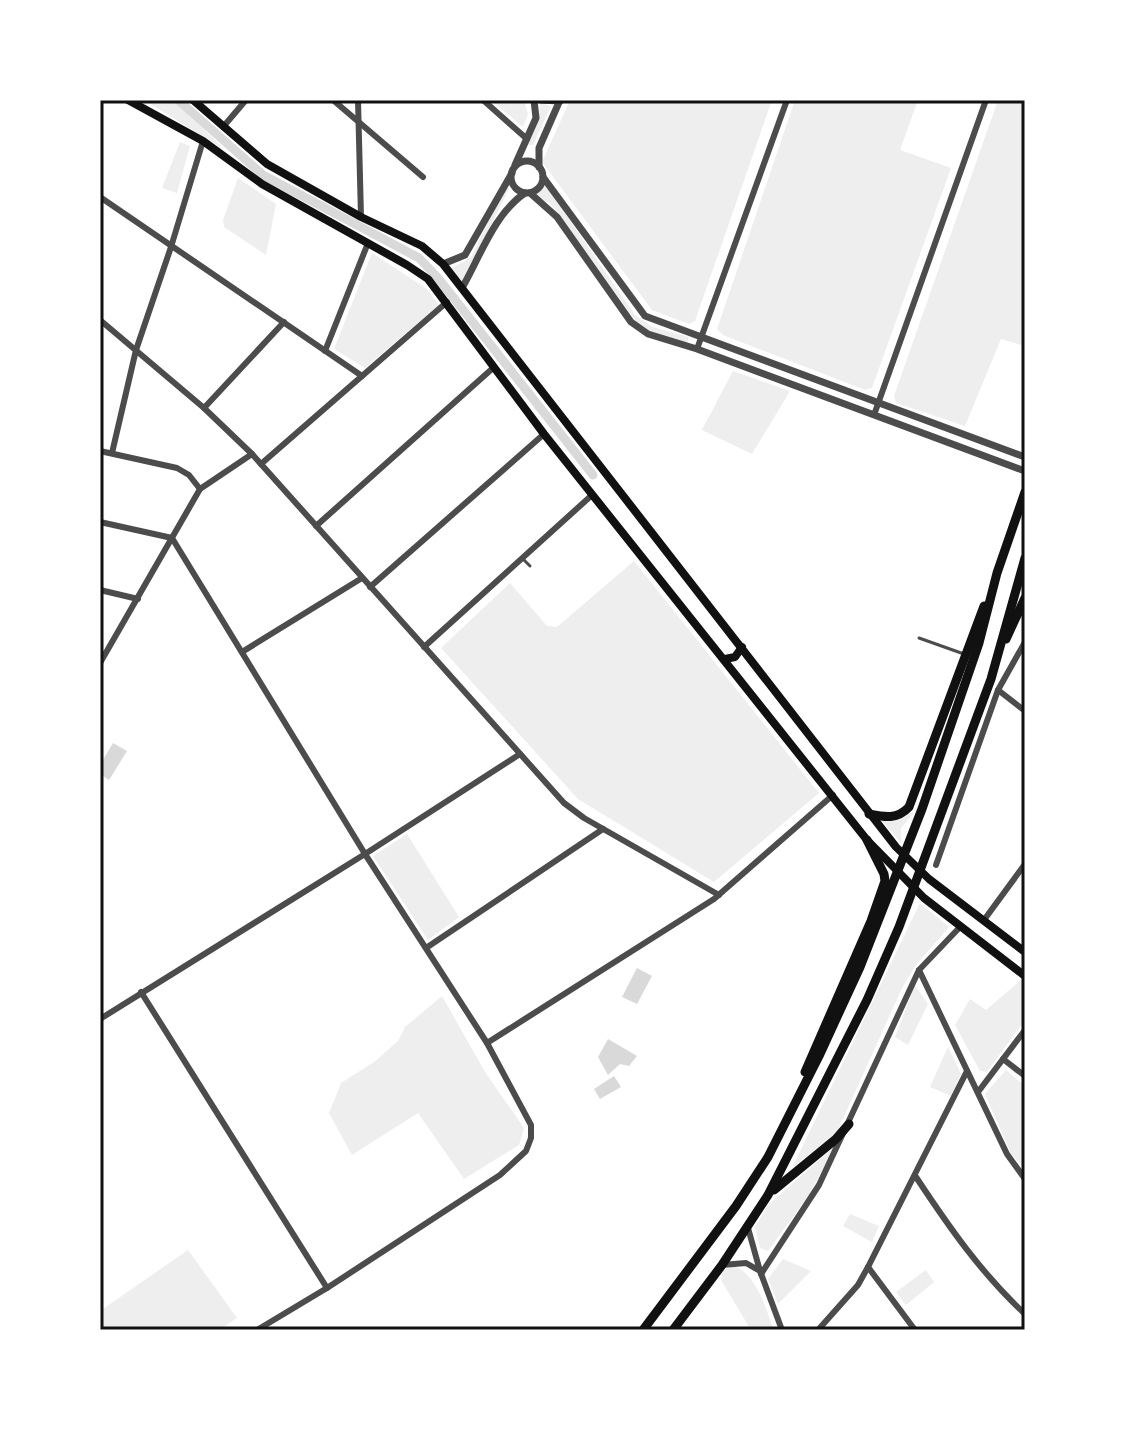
<svg xmlns="http://www.w3.org/2000/svg" width="1125" height="1430" viewBox="0 0 1125 1430" font-family="Jost,sans-serif">
	<style>
		.green { fill: #eee }
		.water { fill: #d9d9d9 }
		.lines { fill: none; stroke-linecap: round; stroke-linejoin: round }
		.canal { stroke: #d9d9d9; stroke-width: 9 }
		.service { stroke: #4c4c4c; stroke-width: 3 }
		.minor { stroke: #4c4c4c; stroke-width: 6 }
		.tertiary { stroke: #4c4c4c; stroke-width: 7 }
		.secondary { stroke: #111; stroke-width: 8 }
		.primary { stroke: #111; stroke-width: 9 }
		.neatline { fill: none; stroke: #111; stroke-width: 3 }
	</style>
	<rect width="100%" height="100%" fill="#fff"/>
	<!-- green -->
	<g class="green">
		<polygon points="144,100 174,100 225,150"/>
		<polygon points="491,100 524,100 528,114 523,127"/>
		<polygon points="570,100 772,100 695,321 689,324 652,310 542,162"/>
		<polygon points="795,100 918,100 900,150 951,168 872,388 865,390 723,335 717,329"/>
		<polygon points="998,100 1025,100 1025,346 1001,339 965,426 896,403 894,396"/>
		<polygon points="540,103 551,106 533,145 528,145 539,119"/>
		<polygon points="180,142 190,146 177,193 162,188"/>
		<polygon points="238,178 276,204 266,255 224,227 223,220"/>
		<polygon points="544,183 635,315 652,327 689,337 687,343 648,332 639,326 559,214 549,203 534,195"/>
		<polygon points="506,187 509,189 462,284 450,269 471,257"/>
		<polygon points="372,253 427,289 439,305 365,368 334,349"/>
		<polygon points="733,371 790,391 752,454 702,430"/>
		<polygon points="634,561 819,793 714,882 578,799 441,648 510,583 547,626 557,627"/>
		<polygon points="909,813 914,813 901,828 901,843 882,821 893,821"/>
		<polygon points="407,834 459,917 428,940 373,856"/>
		<polygon points="920,903 949,927 916,965 902,988 837,1132 792,1168"/>
		<polygon points="1022,979 1025,982 1025,1020 987,1072 980,1071 955,1025 970,999 986,1010"/>
		<polygon points="915,985 928,1004 908,1045 895,1037"/>
		<polygon points="442,996 485,1072 524,1128 519,1145 464,1179 418,1113 352,1155 329,1113 341,1083 374,1062 398,1041 405,1027"/>
		<polygon points="948,1047 961,1074 951,1096 930,1087"/>
		<polygon points="1006,1070 1025,1086 1025,1168 1011,1154 985,1094"/>
		<polygon points="837,1144 808,1196 768,1251 760,1248 755,1227 768,1205"/>
		<polygon points="850,1214 879,1226 872,1242 843,1226"/>
		<polygon points="188,1250 237,1318 219,1330 100,1330 100,1311"/>
		<polygon points="783,1259 811,1271 778,1304 768,1279"/>
		<path d="M732 1266C755 1270 767 1310 773 1330H751L721 1280 723 1271Z"/>
		<polygon points="926,1270 934,1282 906,1305 896,1292"/>
	</g>
	<!-- water -->
	<g class="water">
		<polygon points="113,743 127,751 109,780 100,774 100,765"/>
		<polygon points="637,968 652,976 637,1004 622,997"/>
		<polygon points="608,1039 637,1056 629,1066 620,1064 608,1075 598,1057"/>
		<polygon points="614,1076 621,1087 600,1099 594,1089"/>
	</g>
	<g class="lines">
		<!-- canal -->
		<polyline class="canal" points="178,100 263,175 419,258 438,278 593,475"/>
		<!-- service -->
		<g class="service">
			<polyline points="523,559 530,566"/>
			<polyline points="919,638 964,654"/>
		</g>
		<!-- minor -->
		<g class="minor">
			<polyline points="333,100 423,177"/>
			<polyline points="358,100 361,217"/>
			<polyline points="483,100 527,139"/>
			<polyline points="223,127 246,100"/>
			<polyline points="100,197 362,376"/>
			<polyline points="100,320 204,408 252,454 564,803 584,818 719,895"/>
			<polyline points="697,349 787,100"/>
			<polyline points="325,351 368,243"/>
			<polyline points="204,408 284,322"/>
			<polyline points="874,415 986,100"/>
			<polyline points="100,451 177,468 189,475 200,489"/>
			<polyline points="112,453 136,350 171,247 203,141"/>
			<polyline points="261,464 447,302"/>
			<polyline points="100,522 172,538 365,854 487,1043 531,1125 531,1138 526,1151 500,1175 327,1288 257,1330"/>
			<polyline points="316,526 493,368"/>
			<polyline points="370,587 544,434"/>
			<polyline points="100,590 138,599"/>
			<polyline points="424,647 592,495"/>
			<polyline points="242,652 362,578"/>
			<polyline points="100,663 200,489 252,454"/>
			<polyline points="998,690 1025,711"/>
			<polyline points="936,865 998,690 1025,642"/>
			<polyline points="984,920 1025,864"/>
			<polyline points="426,948 603,829"/>
			<polyline points="919,970 1007,1154 1025,1179"/>
			<polyline points="141,992 327,1288"/>
			<polyline points="100,1019 365,854 520,754"/>
			<polyline points="487,1043 714,899 833,795"/>
			<polyline points="1003,1059 1025,1076"/>
			<polyline points="978,1092 1025,1030"/>
			<path d="M916 1177C949 1227 981 1273 1025 1314"/>
			<polyline points="748,1228 760,1271 782,1330"/>
			<polyline points="722,1265 746,1263 760,1271"/>
			<polyline points="868,1267 915,1330"/>
			<polyline points="761,1274 819,1185 919,970 960,927"/>
			<polyline points="818,1330 858,1285 868,1267 967,1071"/>
		</g>
		<!-- tertiary -->
		<g class="tertiary">
			<polyline points="540,100 560,101"/>
			<circle cx="527" cy="177" r="16"/>
			<polyline points="515,165 536,118 534,100"/>
			<polyline points="539,167 539,148 560,100"/>
			<polyline points="543,177 645,316 1025,457"/>
			<polyline points="530,193 557,217 631,322 648,334 697,349 1025,471"/>
			<polyline points="443,264 465,255 512,173"/>
			<path d="M462 288C480 257 494 214 525 193"/>
		</g>
		<!-- secondary -->
		<g class="secondary">
			<polyline points="128,100 203,141 262,184 407,265 428,279 544,434 867,840 924,898 1025,976"/>
			<polyline points="193,100 267,164 361,217 422,246 443,264 896,847 929,879 1025,952"/>
			<polyline points="725,659 735,657 742,647"/>
		</g>
		<!-- primary -->
		<g class="primary">
			<polyline points="1006,639 1025,598"/>
			<path d="M869 814C884 817 897 820 909 807L984 606"/>
			<polyline points="805,1072 871,921 885,881 884,874 867,840"/>
			<polyline points="774,1190 836,1139 849,1124"/>
			<polyline points="643,1330 736,1206 768,1157 819,1056 860,967 922,809 979,643 997,573 1025,492"/>
			<polyline points="673,1330 722,1265 768,1195 867,1000 899,927 991,679 1025,558"/>
		</g>
	</g>
	<!-- border -->
	<rect width="1125" height="1430" fill="none" stroke="#ffffff" stroke-width="204"/>
	<rect x="102" y="102" width="921" height="1226" class="neatline"/>
</svg>
